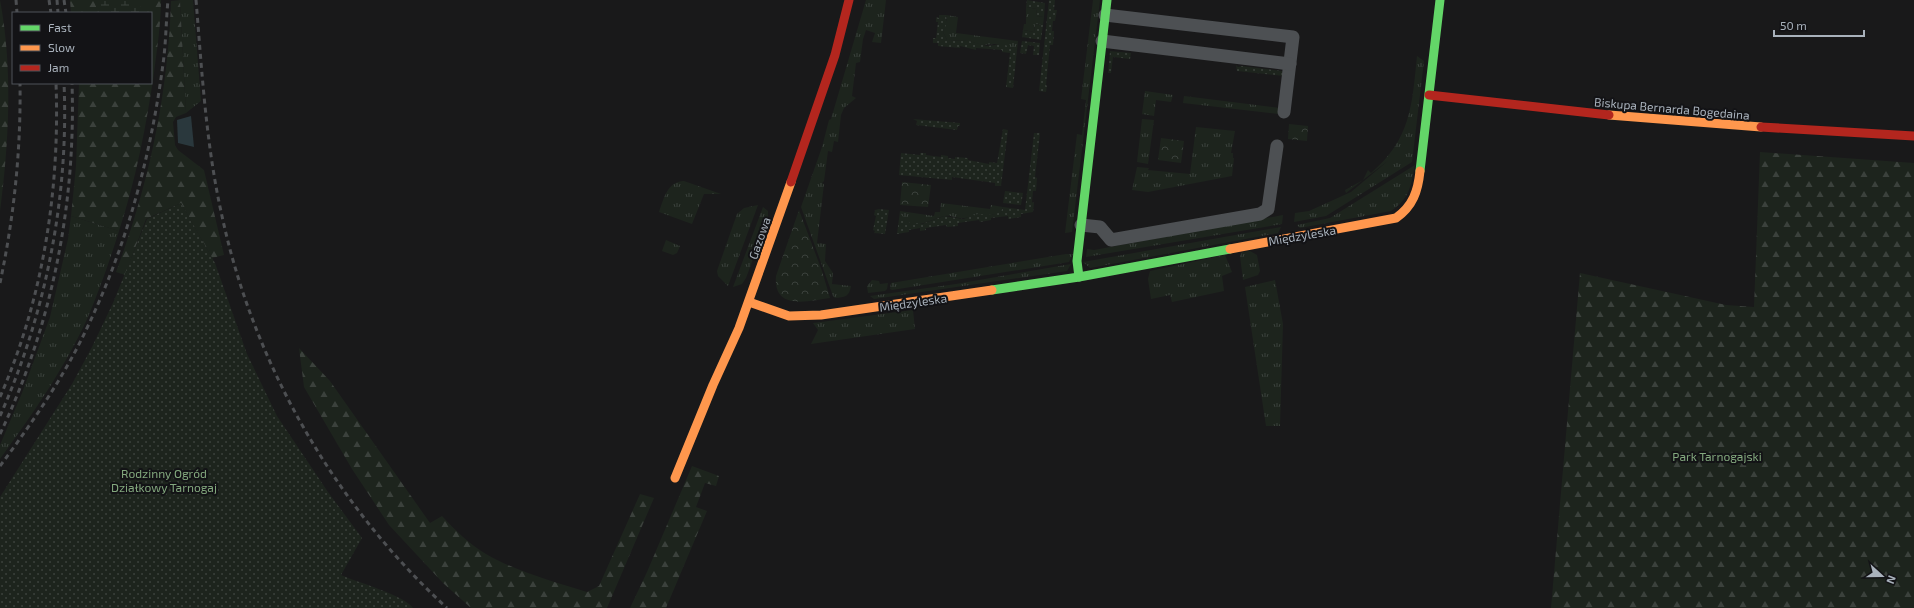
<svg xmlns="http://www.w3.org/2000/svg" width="1914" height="608" viewBox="0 0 1914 608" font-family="'Exo 2',sans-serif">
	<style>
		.grass { fill: url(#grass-tufts) }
		.forest { fill: url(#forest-firs) }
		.wetland { fill: url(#wetland-marsh) }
		.park { fill: url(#park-crowns) }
		.garden { fill: url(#garden-dots) }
		.water { fill: #2a383d }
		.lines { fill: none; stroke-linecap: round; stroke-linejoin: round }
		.street { stroke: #4d5053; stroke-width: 13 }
		.fast { stroke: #63d668; stroke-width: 9 }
		.slow { stroke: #ff974d; stroke-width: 9 }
		.jam { stroke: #b3261e; stroke-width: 9 }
		.rail { stroke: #4d4f52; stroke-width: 3; stroke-dasharray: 5 4; stroke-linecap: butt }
		.labels { text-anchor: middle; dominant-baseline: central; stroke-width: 4; stroke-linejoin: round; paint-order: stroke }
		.street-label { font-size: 12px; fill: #a9b2bc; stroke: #131316 }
		.park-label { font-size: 12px; fill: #83a87e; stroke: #131316 }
	</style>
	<defs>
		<pattern id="grass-tufts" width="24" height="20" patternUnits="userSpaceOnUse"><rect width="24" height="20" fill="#1d241d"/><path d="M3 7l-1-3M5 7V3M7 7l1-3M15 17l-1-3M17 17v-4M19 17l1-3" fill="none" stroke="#3b413c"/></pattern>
		<pattern id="forest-firs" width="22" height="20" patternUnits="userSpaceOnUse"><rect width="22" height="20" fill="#1d241d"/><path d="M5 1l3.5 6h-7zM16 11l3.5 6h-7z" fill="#3b413c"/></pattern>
		<pattern id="wetland-marsh" width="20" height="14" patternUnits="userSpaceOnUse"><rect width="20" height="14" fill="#1d241d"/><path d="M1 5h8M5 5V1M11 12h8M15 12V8" fill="none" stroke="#3b413c"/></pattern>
		<pattern id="park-crowns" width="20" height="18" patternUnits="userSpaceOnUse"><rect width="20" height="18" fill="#1d241d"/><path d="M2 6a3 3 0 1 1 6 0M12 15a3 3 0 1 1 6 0" fill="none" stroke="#3b413c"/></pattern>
		<pattern id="garden-dots" width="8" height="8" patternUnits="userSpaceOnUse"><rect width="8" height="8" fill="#1d241d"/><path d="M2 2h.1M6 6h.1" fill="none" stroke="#3b413c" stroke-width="1.8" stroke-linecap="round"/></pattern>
	</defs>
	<rect width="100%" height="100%" fill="#19191a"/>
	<!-- grass -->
	<g class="grass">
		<polygon points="171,0 193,0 201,101 186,113 180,1"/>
		<path d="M866 0H886L881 43 872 42 875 33 866 30 863 39 860 62 856 63 852 96 856 98 844 108 841 115 838 142 834 141 832 152 828 151 824 181 822 183 824 184 817 243 826 244 825 261 833 273 832 284 851 286C849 297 845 297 835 298L833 296 801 207 822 147 829 120 831 119Z"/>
		<polygon points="1093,0 1100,0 1072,232 1065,233 1077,134 1082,135 1086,100 1081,99"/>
		<polygon points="1026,7 1037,9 1036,16 1044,17 1043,25 1035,24 1034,32 1023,30 1024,24 1026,24"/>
		<polygon points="946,15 958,17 956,33 1018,41 1017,50 995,44 982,45 969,41 947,40 943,32 947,20"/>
		<path d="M1417 56 1424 61 1412 162 1326 216 1294 222 1295 213 1309 211 1351 192 1389 160 1409 125 1389 160 1346 193 1345 190 1363 180 1368 170 1371 173C1411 139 1412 105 1417 56Z"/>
		<polygon points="1145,91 1173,95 1171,102 1156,100 1154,116 1142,114"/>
		<polygon points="1184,96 1280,108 1279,114 1183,103"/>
		<polygon points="1142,119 1154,120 1148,164 1137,162"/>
		<polygon points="1196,127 1235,131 1231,153 1233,153 1233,158 1234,158 1232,176 1148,192 1132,190 1137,167 1149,168 1148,170 1190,174"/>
		<path d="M1415 165C1410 187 1411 197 1391 211L1300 228 1297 225 1330 218Z"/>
		<path d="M684 181 721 194H704L692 224 659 212C664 198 667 182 684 181Z"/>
		<path d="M941 203 990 209 991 205 1003 207 1001 212 998 214C987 216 975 217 964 218 957 219 951 215 945 216 932 218 905 237 900 211L934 216 935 212H940Z"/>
		<polygon points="758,205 728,286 718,276 717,271 737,214 744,208"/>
		<polygon points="763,207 768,211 768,219 746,278 742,284 733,287"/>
		<polygon points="1283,215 1282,224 1086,257 1087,249 1094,250"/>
		<path d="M71 216 119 231C110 260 100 288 88 317 66 366 32 415 0 459V445L22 393 50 317 68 239Z"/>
		<polygon points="1281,227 1278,233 1090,268 1083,262"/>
		<polygon points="666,240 680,246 677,253 673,255 662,251"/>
		<polygon points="1250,251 1257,255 1260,271 1258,275 1243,280 1240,256 1242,252"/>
		<polygon points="1066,254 1073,254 1069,262 892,290 890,289 891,283"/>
		<polygon points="1225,255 1232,272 1222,276 1224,291 1172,302 1170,295 1151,299 1148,279 1150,271"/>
		<polygon points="1071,264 1067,271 874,299 870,296 956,284"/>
		<polygon points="872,280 879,281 880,284 888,283 887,289 885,291 868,293 867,286"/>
		<polygon points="1275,280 1283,324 1280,426 1266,426 1245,287"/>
		<polygon points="913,310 915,329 811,344 818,330 813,323"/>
	</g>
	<!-- forest -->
	<g class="forest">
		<path d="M0 0C13 69 9 141 0 211Z"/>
		<path d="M70 0H161C161 24 157 49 154 73 146 127 136 179 119 231L71 216 76 166 79 83H151V13H71Z"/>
		<path d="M171 1H180L186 113 176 117 173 122 175 145 178 150 204 170 224 255 212 258 181 203 146 219 125 275 116 272C149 184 168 95 171 1Z"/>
		<polygon points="1760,152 1914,163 1914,608 1551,608 1580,273 1726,305 1754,307"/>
		<path d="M299 348 330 381 430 523 442 516C455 530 469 544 486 554 515 571 554 582 587 592L599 586 640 494 654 498 607 608H471L443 583 389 525 352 469 304 387Z"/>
		<polygon points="692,466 719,476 716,486 705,483 696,507 707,511 666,608 630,608 647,572"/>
	</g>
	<!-- wetland -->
	<polygon class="wetland" points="94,0 140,0 141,13 98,13"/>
	<!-- park -->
	<g class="park">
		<polygon points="1289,124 1308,126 1307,141 1288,139"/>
		<polygon points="1161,138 1184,141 1181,163 1158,160"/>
		<polygon points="902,182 931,185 928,207 900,205"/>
		<path d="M799 210 822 271 830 298C808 301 773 311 776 276Z"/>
	</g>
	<!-- garden -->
	<g class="garden">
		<polygon points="1027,0 1045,3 1044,17 1036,16 1037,9 1026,7"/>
		<polygon points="1049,0 1055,0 1054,10 1057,10 1055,21 1053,21 1052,31 1054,31 1053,45 1050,45 1046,85 1047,86 1046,92 1039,91"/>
		<polygon points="939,15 946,15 947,23 943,32 947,40 969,41 987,46 1003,44 1017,50 1013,88 1006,87 1010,53 1002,52 1002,50 976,48 976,50 960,46 960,48 938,46 938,43 933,43 933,38 936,38 938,22 936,22 936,17 939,18"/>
		<polygon points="1035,24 1043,25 1041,40 1022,37 1023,30 1034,32"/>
		<polygon points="1022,41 1040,43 1039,55 1033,55 1034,46 1028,45 1026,54 1020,53"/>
		<polygon points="1110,51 1131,53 1130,59 1113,57 1111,73 1108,73"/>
		<polygon points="1236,65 1238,67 1242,66 1282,71 1284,76 1237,71"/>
		<polygon points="913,119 960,123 960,126 958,126 957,130 916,125 917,121"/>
		<polygon points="1003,129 1008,130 1001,186 995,186 995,183 952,177 952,180 899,175 901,153 920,155 920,153 926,153 926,155 941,157 941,155 948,156 948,158 955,159 955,157 968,158 968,160 989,164 989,162 997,163"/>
		<polygon points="1034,133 1040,133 1035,177 1037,178 1036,191 1033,191 1032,202 1034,203 1033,212 1021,214 1021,217 1008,219 1008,216 991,218 991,220 980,222 979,220 958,223 958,226 947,227 946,225 926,228 926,230 920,231 920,228 909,230 909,232 897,234 900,211 905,221 913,224 922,224 944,216 963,219 978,214 992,215 1001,212 1003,207 1025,210"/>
		<polygon points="1005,191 1023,193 1021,205 1003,203"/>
		<path d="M181 203 215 263 247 354 277 416 328 492 362 538 341 575C359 583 404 595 413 608H0V497L72 384 92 347 113 303 147 219Z"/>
		<polygon points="879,209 889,210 885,234 874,233 875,231 873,230 876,216 874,215 875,210"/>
	</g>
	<!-- water -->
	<polygon class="water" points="191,116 194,147 178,143 177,120"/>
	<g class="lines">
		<!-- street -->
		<g class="street">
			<polyline points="1105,15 1293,37 1284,112"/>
			<polyline points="1102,41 1290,64"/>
			<polyline points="1081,225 1100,227 1111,240 1260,214 1268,209 1277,146"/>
		</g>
		<!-- fast -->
		<g class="fast">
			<polyline points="1420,171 1440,0"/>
			<polyline points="1079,277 1077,261 1107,0"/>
			<polyline points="992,290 1079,277 1230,249"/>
		</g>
		<!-- slow -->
		<g class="slow">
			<polyline points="1609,115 1761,127"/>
			<path d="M1230 249 1396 218C1413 206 1418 191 1420 171"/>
			<polyline points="749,302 789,316 821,315 992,290"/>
			<polyline points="675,478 713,385 739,328 791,182"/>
		</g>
		<!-- jam -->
		<g class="jam">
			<polyline points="1429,95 1609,115"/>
			<polyline points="1761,127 1914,136"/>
			<polyline points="791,182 835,55 849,0"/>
		</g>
		<!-- rail -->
		<g class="rail">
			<polyline points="16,0 17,13"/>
			<polyline points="49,0 51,13"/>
			<polyline points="57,0 58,13"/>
			<polyline points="64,0 66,13"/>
			<path d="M196 0C202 72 206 145 222 216 254 365 335 505 447 608"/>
			<path d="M0 283C14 217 21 150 20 83"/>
			<path d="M0 397C43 299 60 190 56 83"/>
			<path d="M0 416C46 313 69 196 64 83"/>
			<path d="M0 434C52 325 76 204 72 83"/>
			<path d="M0 466C32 423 64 377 87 328 127 245 151 155 163 64 166 43 166 21 168 0"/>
		</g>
	</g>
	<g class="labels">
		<!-- street labels -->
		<g class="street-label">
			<text transform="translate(1672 108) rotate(5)">Biskupa Bernarda Bogedaina</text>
			<text transform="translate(1302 235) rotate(-10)">Międzyleska</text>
			<text transform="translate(759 238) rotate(-71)">Gazowa</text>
			<text transform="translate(913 302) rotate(-8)">Międzyleska</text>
		</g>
		<!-- park labels -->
		<g class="park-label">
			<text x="1717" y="456">Park Tarnogajski</text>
			<text x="164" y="473">Rodzinny Ogród<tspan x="164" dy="14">Działkowy Tarnogaj</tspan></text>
		</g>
	</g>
	<!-- legend -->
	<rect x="12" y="12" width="140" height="72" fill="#131316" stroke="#4f5358"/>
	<rect x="20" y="25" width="20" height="6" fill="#63d668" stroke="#4f5358"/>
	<text x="48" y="32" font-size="12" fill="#a9b2bc">Fast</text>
	<rect x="20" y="45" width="20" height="6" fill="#ff974d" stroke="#4f5358"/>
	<text x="48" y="52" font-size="12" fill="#a9b2bc">Slow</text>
	<rect x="20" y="65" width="20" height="6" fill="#b3261e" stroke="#4f5358"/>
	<text x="48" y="72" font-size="12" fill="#a9b2bc">Jam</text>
	<!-- north arrow -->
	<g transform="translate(1882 576) rotate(111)" stroke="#131316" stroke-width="3" paint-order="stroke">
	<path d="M0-3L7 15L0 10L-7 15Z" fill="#a9b2bc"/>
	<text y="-6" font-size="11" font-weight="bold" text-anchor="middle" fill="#a9b2bc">N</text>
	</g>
	<!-- scale -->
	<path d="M1774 30v6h90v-6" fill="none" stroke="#a9b2bc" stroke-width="2"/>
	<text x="1780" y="30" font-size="12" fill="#a9b2bc" stroke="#131316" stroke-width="3" paint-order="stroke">50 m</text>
</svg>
